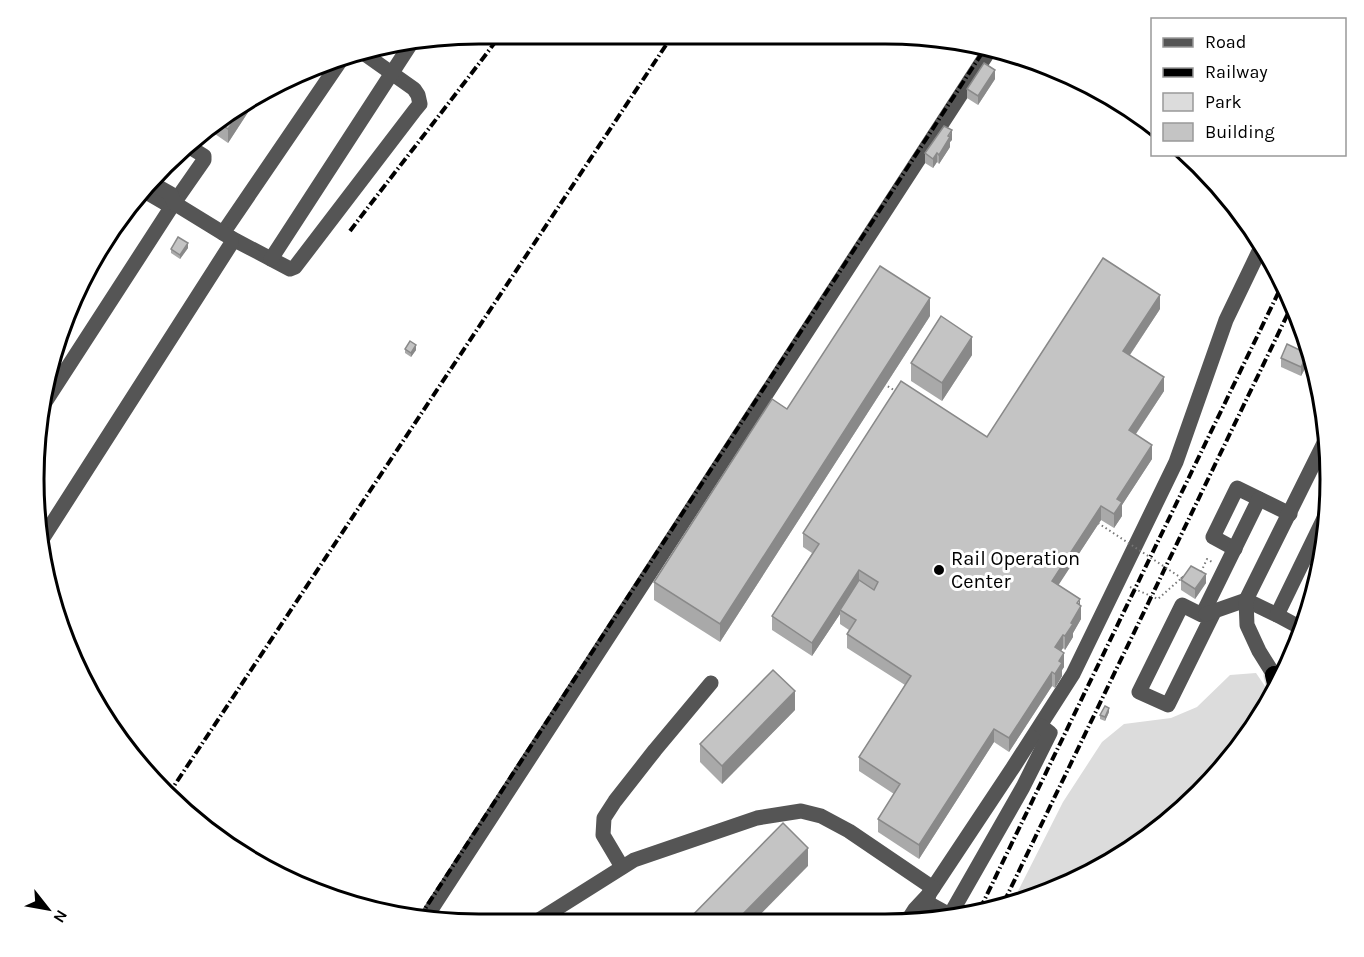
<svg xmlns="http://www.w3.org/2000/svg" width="1364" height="957" viewBox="0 0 1364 957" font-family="Karla,sans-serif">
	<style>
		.green { fill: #dcdcdc }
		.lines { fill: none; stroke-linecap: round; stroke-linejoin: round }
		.highway-casing { stroke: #dbdbdb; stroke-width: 21 }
		.path { stroke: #777; stroke-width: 2; stroke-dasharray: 1.5 3; stroke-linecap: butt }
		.minor { stroke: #555; stroke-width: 15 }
		.highway { stroke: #000; stroke-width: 18 }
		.rail { stroke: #000; stroke-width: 4; stroke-dasharray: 9 3 1.5 3; stroke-linecap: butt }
		.path-bridge { stroke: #777; stroke-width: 2; stroke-dasharray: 1.5 3; stroke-linecap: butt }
		.wall { fill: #a9a9a9 }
		.shaded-wall { fill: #898989 }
		.building { fill: #c4c4c4; stroke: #898989; stroke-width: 1.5 }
		.poi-dot { fill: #000; stroke: #fff; stroke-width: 2 }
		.labels { text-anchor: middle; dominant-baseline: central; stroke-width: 6; stroke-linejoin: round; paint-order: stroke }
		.poi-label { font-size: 20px; fill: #000; stroke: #fff; text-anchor: start }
		.rim { fill: none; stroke: #000; stroke-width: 3 }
	</style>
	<rect width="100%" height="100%" fill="#fff"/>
	<!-- green -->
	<polygon class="green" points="1256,673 1271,695 1271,698 1239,749 1179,813 1082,878 1014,899 1063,802 1102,742 1124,724 1171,718 1197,707 1230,675"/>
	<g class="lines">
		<!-- highway casing -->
		<g class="highway-casing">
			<polyline id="highway" points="1274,675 1277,688"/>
		</g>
		<!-- path -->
		<g class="path">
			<polyline points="1201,572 1207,559 1212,562"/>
			<polyline points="1130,587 1158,599 1185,575"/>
		</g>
		<!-- minor -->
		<g class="minor">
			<polyline points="141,189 165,203 174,203"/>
			<polyline points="223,233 343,57"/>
			<polyline points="231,238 290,269 295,267 415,110 420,104 418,95 414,89 359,50"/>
			<polyline points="271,259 412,42"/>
			<polyline points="40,410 174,203 204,160 204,156 188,146"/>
			<polyline points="39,544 231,244 231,238 174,203 171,194 148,181"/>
			<polyline points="1235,549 1213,537 1237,488 1290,514"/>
			<polyline points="1215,610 1168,705 1139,692 1182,605 1202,615 1259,499"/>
			<polyline points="1206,614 1246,600 1277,615 1330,506"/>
			<polyline points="1277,615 1303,629"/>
			<polyline points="1274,675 1259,651 1247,625 1246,600 1328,435"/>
			<polyline points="622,867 603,835 604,818 615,801 655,750 711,683"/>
			<polyline points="929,894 1014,766 1073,674 1176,462 1226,320 1263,243"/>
			<polyline points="928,903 950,915 1023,787 1050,733 1041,726"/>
			<polyline points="425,919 991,48"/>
			<polyline points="908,920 915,909 929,894 925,913 921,920"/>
			<polyline points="534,923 634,860 757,818 801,811 821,816 849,831 933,888"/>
		</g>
		<!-- highway -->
		<use href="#highway" class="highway"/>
		<!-- rail -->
		<g class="rail">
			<path d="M350 231C400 165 452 100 502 33"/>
			<polyline points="168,795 672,36"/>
			<polyline points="1004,902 1293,303"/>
			<polyline points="980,909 1283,283"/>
			<polyline points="419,918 986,47"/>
		</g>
		<!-- path-bridge -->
		<g class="path-bridge">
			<polyline points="884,384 897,392"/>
			<polyline points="1098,523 1183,579"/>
		</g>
	</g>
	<!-- wall -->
	<g class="wall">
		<polygon points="995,79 978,105 967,98 967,89"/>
		<polygon points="254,98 254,103 228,143 215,134 214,135 206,130 231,108"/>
		<polygon points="952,140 950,142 950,147 939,164 937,162 933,168 925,163 925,153"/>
		<polygon points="188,248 180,259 171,253 171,249"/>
		<polygon points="1160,309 1130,355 1164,391 1136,434 1152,459 1122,505 1122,516 1114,528 1101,520 1058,585 1080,605 1081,619 1073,633 1073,637 1065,650 1063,648 1061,651 1064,667 1062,670 1062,676 1055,688 1052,686 1009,752 994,742 919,859 878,832 878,819 894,794 859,771 859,757 905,685 847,648 847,634 849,630 840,624 840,614 812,656 772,630 772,616 812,553 803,547 803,533 987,437"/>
		<polygon points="930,316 720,642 654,600 654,582 787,409"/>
		<polygon points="405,349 416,350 411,357 405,353"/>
		<polygon points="972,355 942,401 911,381 911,363"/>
		<polygon points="1281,358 1308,363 1301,376 1281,367"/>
		<polygon points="1181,580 1206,583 1195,599 1181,590"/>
		<polygon points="795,710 722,784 700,762 700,744"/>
		<polygon points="1109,712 1105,721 1100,719 1100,715"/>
	</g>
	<!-- shaded-wall -->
	<g class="shaded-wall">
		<polygon points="995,70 995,79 978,105 978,96"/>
		<polygon points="254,98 254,103 228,143 228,129 247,101"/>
		<polygon points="952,130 952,140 950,142 950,147 939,164 939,155"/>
		<polygon points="937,153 937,162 933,168 933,159"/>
		<polygon points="188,243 188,248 180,259 180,255"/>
		<polygon points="1160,295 1160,309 1123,365 1123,351"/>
		<polygon points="930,298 930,316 720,642 720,624"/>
		<polygon points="972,337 972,355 942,401 942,383"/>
		<polygon points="416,345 416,350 411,357 411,353"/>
		<polygon points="1308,354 1308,363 1301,376 1301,367"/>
		<polygon points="1164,377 1164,391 1129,444 1129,430"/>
		<polygon points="1152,445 1152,459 1122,505 1122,516 1114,528 1114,514 1117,499"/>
		<polygon points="1101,506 1101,520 1052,595 1052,581"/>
		<polygon points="859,570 859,584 840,610 840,614 812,656 812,643"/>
		<polygon points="1206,574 1206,583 1195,599 1195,589"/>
		<polygon points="1080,599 1080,608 1081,606 1081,619 1073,633 1073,637 1065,650 1065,636"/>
		<polygon points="1063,635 1063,648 1055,661 1055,647"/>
		<polygon points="1064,653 1064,667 1062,670 1062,676 1055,688 1055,674 1059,661"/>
		<polygon points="1052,672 1052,686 1009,752 1009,738"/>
		<polygon points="795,691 795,710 722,784 722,766"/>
		<polygon points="1109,708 1109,712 1105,721 1105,717"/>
		<polygon points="994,729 994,742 919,859 919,845"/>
		<polygon points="808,848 808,866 754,921 736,921"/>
	</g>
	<!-- building -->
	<g class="building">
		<polygon points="984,63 995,70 978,96 967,89"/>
		<polygon points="247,101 228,129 216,121 231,108"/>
		<polygon points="944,126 952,130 948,136 950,137 939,155 937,153 933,159 925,153"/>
		<polygon points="178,237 188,243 180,255 171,249"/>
		<polygon points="1103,258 1160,295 1123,351 1164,377 1129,430 1152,445 1117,499 1122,502 1114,514 1101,506 1052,581 1080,599 1077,603 1081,606 1071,623 1073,624 1065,636 1063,635 1055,647 1064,653 1059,661 1062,663 1055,674 1052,672 1009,738 994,729 919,845 878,819 900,784 859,757 911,676 847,634 856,620 840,610 859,580 874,590 878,582 859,570 812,643 772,616 819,544 803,533 901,381 987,437"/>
		<polygon points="880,266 930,298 720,624 654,582 772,399 787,409"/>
		<polygon points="941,316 972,337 942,383 911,363"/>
		<polygon points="410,341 416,345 411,353 405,349"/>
		<polygon points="1287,344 1308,354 1301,367 1281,358"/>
		<polygon points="1191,566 1206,574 1195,589 1181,580"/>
		<polygon points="773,670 795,691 722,766 700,744"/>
		<polygon points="1105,706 1109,708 1105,717 1100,715"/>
		<polygon points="783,823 808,848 736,921 686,922"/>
	</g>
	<!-- markers -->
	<circle class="poi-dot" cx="939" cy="570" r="6"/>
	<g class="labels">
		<!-- poi labels -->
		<g class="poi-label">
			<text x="951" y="558">Rail Operation<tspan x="951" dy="23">Center</tspan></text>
		</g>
	</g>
	<!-- crop -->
	<path d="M0 0H1364V957H0ZM479 44H885A435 435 0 0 1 1320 479V479A435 435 0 0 1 885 914H479A435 435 0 0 1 44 479V479A435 435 0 0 1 479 44Z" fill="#fff" fill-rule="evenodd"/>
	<path class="rim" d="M479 44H885A435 435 0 0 1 1320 479V479A435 435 0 0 1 885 914H479A435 435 0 0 1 44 479V479A435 435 0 0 1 479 44Z"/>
	<!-- legend -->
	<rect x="1151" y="18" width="195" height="138" fill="#ffffff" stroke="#999999" stroke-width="1.5"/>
	<rect x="1163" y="38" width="30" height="9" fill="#555555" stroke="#999999" stroke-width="1.5"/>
	<text x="1205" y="48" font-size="18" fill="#000000">Road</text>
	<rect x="1163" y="68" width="30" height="9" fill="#000000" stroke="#999999" stroke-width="1.5"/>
	<text x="1205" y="78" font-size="18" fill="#000000">Railway</text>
	<rect x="1163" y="93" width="30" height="18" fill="#dcdcdc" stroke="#999999" stroke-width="1.5"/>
	<text x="1205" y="108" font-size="18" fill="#000000">Park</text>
	<rect x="1163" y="123" width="30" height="18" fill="#c4c4c4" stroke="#999999" stroke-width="1.5"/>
	<text x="1205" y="138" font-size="18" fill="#000000">Building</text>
	<!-- north arrow -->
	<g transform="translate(48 909) rotate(121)" stroke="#ffffff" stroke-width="4.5" paint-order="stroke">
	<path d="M0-4.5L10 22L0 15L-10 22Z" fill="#000000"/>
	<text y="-9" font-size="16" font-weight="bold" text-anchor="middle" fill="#000000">N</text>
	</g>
</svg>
